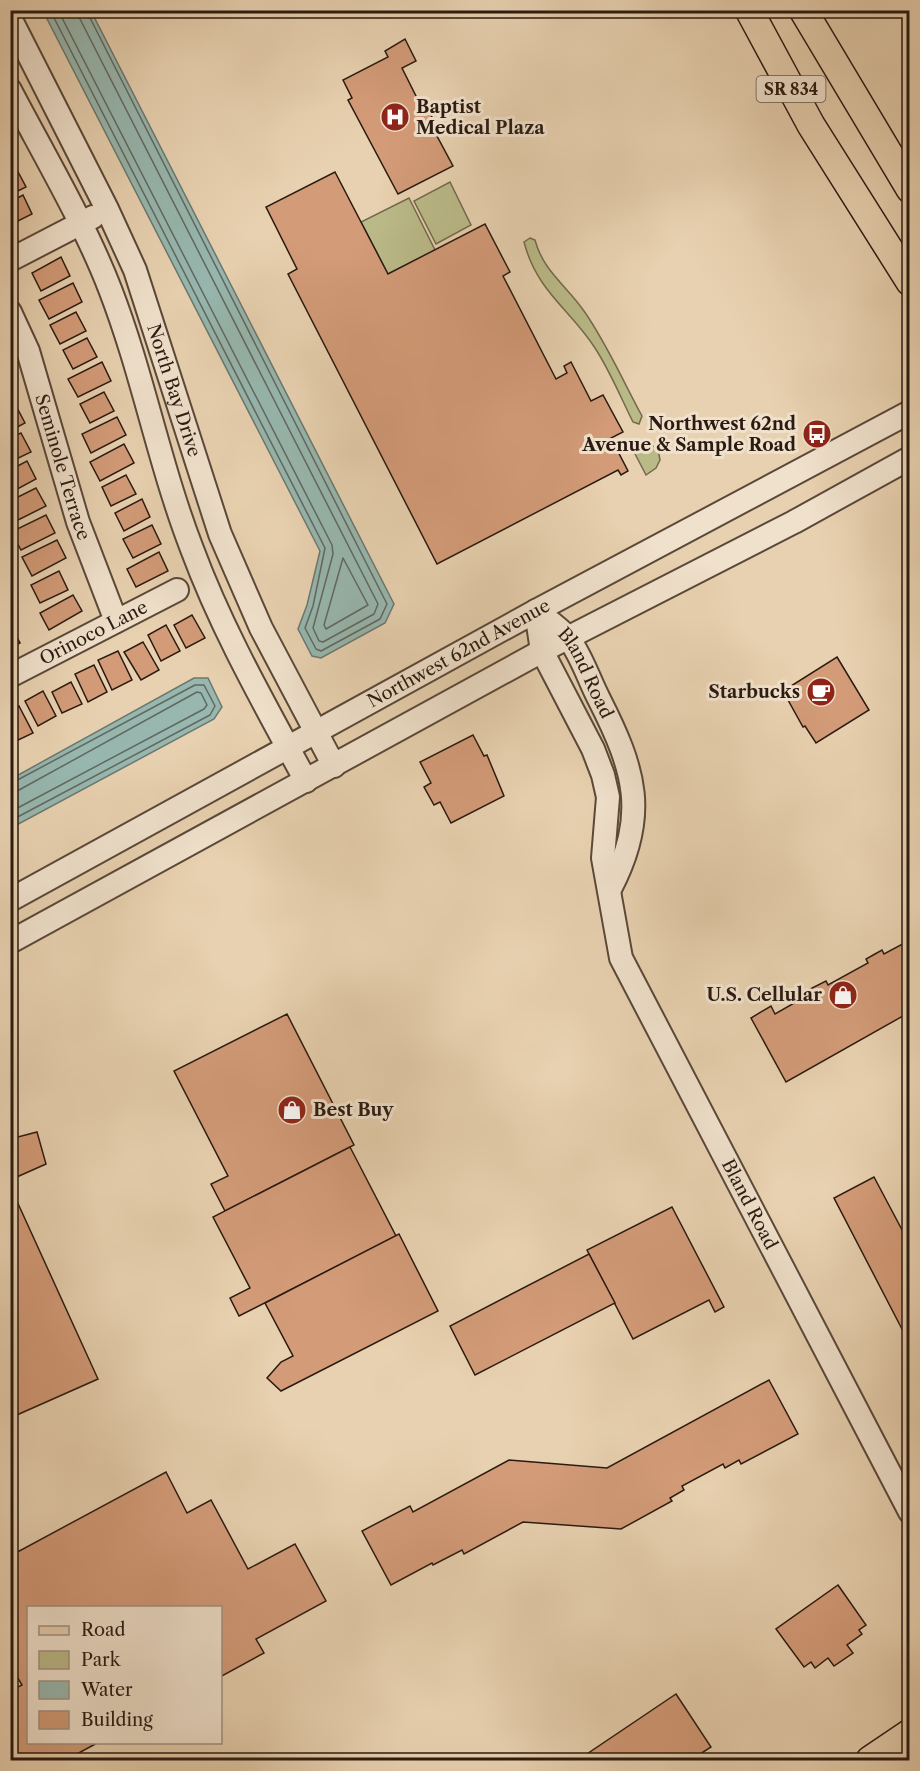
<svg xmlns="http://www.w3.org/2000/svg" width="920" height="1771" viewBox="0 0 920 1771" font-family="'Libre Caslon Text',serif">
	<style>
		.green { fill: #baba88; stroke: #726a4c; stroke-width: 1.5 }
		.water { fill: #97b7af; stroke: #6b7870; stroke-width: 1.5 }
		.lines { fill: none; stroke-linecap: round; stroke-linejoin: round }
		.shore { stroke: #606860; stroke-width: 1.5 }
		.building { fill: #d39b78; stroke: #2a1a11; stroke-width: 1.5 }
		.minor-casing { stroke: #5a4839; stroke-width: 26 }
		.major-casing { stroke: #2a1a11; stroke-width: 30 }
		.minor { stroke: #f0e1cc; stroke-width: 22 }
		.major { stroke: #e8d1b0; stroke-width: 27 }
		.labels { text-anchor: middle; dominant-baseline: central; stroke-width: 6; stroke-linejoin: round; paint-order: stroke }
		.shield { fill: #f0e1cc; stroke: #655649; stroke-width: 1.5 }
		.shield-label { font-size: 16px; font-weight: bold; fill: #2a1a11 }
		.poi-label { font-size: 18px; font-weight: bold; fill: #2a1a11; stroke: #f0e1cc; text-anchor: end }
		.street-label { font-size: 18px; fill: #2a1a11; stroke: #f0e1cc }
	</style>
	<rect width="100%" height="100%" fill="#e8d1b0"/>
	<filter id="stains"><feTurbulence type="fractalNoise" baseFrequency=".00333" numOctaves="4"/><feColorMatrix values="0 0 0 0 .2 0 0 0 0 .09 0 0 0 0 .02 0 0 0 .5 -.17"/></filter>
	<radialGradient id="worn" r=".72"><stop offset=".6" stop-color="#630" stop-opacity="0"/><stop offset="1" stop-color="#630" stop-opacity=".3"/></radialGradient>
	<!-- green -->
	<g class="green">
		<polygon points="450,182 471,225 436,244 414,201"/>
		<polygon points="409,198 435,250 388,274 361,222"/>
		<path d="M530 238 535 240C543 271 567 286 584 311 607 344 623 381 642 416L639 424 633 422C621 398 610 371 595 348 570 309 537 292 524 242Z"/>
		<polygon points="650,444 658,449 660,460 656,468 646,475 633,450"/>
	</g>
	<!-- water -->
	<g class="water">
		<polygon points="43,11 91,11 394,604 385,623 321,658 312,656 298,629 307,605 320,551"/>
		<polygon points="194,678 208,678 222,707 214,719 11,828 11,779"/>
	</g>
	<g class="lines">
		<!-- shore -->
		<g class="shore">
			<polyline points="50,10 325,548 313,606 305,628 316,649 321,651 380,619 387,604 86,10"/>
			<polyline points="58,10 332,545 333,554 313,628 319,641 323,642 374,614 378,604 80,19 78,10"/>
			<polygon points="343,558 368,605 326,629 324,625"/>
			<polyline points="10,784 195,685 204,685 215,706 210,715 10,821"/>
			<polyline points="10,791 19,790 197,692 201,693 207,705 204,709 10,812"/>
		</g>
	</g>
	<!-- building -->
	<g class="building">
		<polygon points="405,39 416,61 402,68 421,106 425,104 434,121 430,123 453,166 398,194 348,100 352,98 343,80 388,57 385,51"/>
		<polygon points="16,168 26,187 10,195 10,171"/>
		<polygon points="335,172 388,274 485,224 510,272 503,276 556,379 567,373 564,366 571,362 591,401 603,395 623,432 611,438 628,471 621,475 618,470 437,564 288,274 297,269 266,207"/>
		<polygon points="23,195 32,214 10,225 10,202"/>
		<polygon points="61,257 70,276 41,291 32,273"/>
		<polygon points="73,283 82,302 49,319 39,300"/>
		<polygon points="76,312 86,331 60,344 50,325"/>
		<polygon points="87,338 97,357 73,369 63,350"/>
		<polygon points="102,362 111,381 78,397 68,379"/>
		<polygon points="104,392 114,411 90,423 80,404"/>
		<polygon points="15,404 25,423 10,431 10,407"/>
		<polygon points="117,417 126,435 91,453 82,434"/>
		<polygon points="21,433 31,452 10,462 10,438"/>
		<polygon points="124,444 134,463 100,481 90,462"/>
		<polygon points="27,461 36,479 10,493 10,470"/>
		<polygon points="126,475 136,494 111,506 102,487"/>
		<polygon points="36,488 46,506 12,523 10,501"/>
		<polygon points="142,499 150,517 124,531 115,513"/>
		<polygon points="46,515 55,533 21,550 11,532"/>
		<polygon points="152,525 161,544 133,558 123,539"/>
		<polygon points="57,540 66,558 32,576 22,557"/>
		<polygon points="159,552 168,571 136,587 127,569"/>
		<polygon points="59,571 68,590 40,603 31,585"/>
		<polygon points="73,595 82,611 49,630 40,613"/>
		<polygon points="192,615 205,638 186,648 174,625"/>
		<polygon points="10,624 20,643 10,648"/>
		<polygon points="166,625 180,651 161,661 148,635"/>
		<polygon points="143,642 159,670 141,680 124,652"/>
		<polygon points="118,651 132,680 112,690 98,660"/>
		<polygon points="837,657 869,710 816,743 805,726 803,727 783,691"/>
		<polygon points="94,665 107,692 88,702 75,674"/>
		<polygon points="71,682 82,704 62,713 52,692"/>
		<polygon points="43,691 56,716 38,726 25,701"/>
		<polygon points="19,706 33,733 14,742 10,734 10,710"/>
		<polygon points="473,735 484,756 487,755 504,796 451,823 440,802 434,805 424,787 431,783 420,762"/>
		<polygon points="910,940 910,1012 786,1082 751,1018 771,1006 775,1014 812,993 810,989 826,981 828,985 868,963 866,959 875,954 882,950 884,954"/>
		<polygon points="287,1014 354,1145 225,1211 211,1184 228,1176 174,1071"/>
		<polygon points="37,1132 46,1164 10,1180 10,1139"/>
		<polygon points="350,1147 396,1236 239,1316 230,1298 250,1288 213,1217"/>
		<polygon points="874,1177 910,1245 910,1327 903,1331 834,1198"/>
		<polygon points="10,1186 98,1379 10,1418"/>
		<polygon points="672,1207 724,1307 715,1312 709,1300 633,1339 587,1250"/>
		<polygon points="399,1234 438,1311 281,1391 267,1378 281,1362 293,1356 265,1303"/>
		<polygon points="589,1254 615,1303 475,1375 450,1326"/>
		<polygon points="769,1380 798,1434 741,1464 739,1460 725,1468 723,1464 682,1486 684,1490 670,1498 672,1501 621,1529 523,1522 464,1554 462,1550 433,1565 432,1563 391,1585 362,1531 410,1506 413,1512 509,1460 607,1468"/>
		<polygon points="166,1472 187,1513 211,1500 248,1569 295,1544 326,1601 256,1639 264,1653 220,1677 220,1608 28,1608 28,1742 99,1742 66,1760 10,1760 10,1691 22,1685 10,1665 10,1556"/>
		<polygon points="838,1585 866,1625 859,1630 862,1634 847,1645 853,1653 834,1666 828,1658 815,1668 811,1662 804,1667 776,1629"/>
		<polygon points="676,1694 711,1747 691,1760 578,1760"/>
	</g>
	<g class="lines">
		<!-- minor casing -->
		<g class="minor-casing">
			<g id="minor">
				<path id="s1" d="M10 18 107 209 135 270 220 534 261 628 334 766"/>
				<path d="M10 90C43 153 85 224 110 289 143 374 159 464 192 549 222 630 265 705 306 781"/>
				<polyline points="10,260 93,217"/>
				<path id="s2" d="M10 312 28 351 78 522 116 621"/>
				<path id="s3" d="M536 611 542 651 593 749 603 775 608 797 603 858 621 958 910 1512"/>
				<path id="s4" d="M536 611C546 619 560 628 568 638 581 654 589 680 599 699 635 770 649 815 610 889"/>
				<path id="s5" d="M10 676 177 590"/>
				<path id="s6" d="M10 900 536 611 910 412"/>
				<polyline points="10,942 542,651 794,522 910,458"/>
			</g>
		</g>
		<!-- major casing -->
		<g class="major-casing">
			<g id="major">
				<polyline points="749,10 811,125 910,282"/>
				<polyline points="803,10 910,189"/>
				<polyline points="870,1760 910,1733"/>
			</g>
		</g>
		<!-- minor -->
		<use href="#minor" class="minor"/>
		<!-- major -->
		<use href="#major" class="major"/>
	</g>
	<!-- icons -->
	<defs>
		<g id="hospital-disc" transform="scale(1.5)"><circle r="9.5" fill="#8f2418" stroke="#f0e1cc"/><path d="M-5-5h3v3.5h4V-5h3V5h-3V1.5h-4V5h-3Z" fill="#fff"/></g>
		<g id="bus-disc" transform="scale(1.5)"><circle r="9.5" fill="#8f2418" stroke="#f0e1cc"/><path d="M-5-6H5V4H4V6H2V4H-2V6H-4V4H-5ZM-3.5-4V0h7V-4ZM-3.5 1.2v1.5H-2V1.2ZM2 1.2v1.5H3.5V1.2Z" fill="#fff"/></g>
		<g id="cafe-disc" transform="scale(1.5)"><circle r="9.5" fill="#8f2418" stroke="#f0e1cc"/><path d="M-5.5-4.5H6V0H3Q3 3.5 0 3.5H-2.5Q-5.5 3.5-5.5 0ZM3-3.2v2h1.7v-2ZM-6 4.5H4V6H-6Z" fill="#fff"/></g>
		<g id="shop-disc" transform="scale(1.5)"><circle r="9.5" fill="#8f2418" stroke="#f0e1cc"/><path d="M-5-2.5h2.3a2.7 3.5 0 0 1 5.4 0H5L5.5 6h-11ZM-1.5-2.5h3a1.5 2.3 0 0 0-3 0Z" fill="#fff"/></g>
	</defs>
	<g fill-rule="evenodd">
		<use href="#hospital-disc" x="395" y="117"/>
		<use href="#bus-disc" x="817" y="434"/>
		<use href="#cafe-disc" x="821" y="692"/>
		<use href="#shop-disc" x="843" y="995"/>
		<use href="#shop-disc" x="292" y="1110"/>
	</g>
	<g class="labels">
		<!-- shield labels -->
		<rect class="shield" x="756.5" y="76" width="69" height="26" rx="4.5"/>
		<g class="shield-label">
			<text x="791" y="89">SR 834</text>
		</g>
		<!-- poi labels -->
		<g class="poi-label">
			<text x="416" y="107" text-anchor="start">Baptist<tspan x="416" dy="21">Medical Plaza</tspan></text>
			<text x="796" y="424">Northwest 62nd<tspan x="796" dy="21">Avenue &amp; Sample Road</tspan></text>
			<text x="800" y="692">Starbucks</text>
			<text x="822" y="995">U.S. Cellular</text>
			<text x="313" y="1110" text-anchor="start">Best Buy</text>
		</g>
		<!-- street labels -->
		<g class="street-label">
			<text stroke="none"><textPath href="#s1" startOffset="408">North Bay Drive</textPath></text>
			<text stroke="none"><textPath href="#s2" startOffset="164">Seminole Terrace</textPath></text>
			<text stroke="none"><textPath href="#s5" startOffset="94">Orinoco Lane</textPath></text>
			<text stroke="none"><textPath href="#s6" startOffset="512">Northwest 62nd Avenue</textPath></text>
			<text stroke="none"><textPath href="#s4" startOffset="81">Bland Road</textPath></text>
			<text stroke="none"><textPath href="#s3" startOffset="642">Bland Road</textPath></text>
		</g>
	</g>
	<!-- margin -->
	<rect width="920" height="1771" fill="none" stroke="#e8d1b0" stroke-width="36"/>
	<rect x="12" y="12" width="896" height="1747" fill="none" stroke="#2a1a11" stroke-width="3"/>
	<rect x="18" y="18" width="884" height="1735" fill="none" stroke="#2a1a11" stroke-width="1.5"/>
	<!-- legend -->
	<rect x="27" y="1606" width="195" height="138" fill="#f0e1cc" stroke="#a19181" stroke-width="1.5"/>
	<rect x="39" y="1626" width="30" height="9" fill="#e8d1b0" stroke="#a19181" stroke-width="1.5"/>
	<text x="81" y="1636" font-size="18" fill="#2a1a11">Road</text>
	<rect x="39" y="1651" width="30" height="18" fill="#baba88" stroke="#a19181" stroke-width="1.5"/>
	<text x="81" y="1666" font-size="18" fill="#2a1a11">Park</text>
	<rect x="39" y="1681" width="30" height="18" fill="#97b7af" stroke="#a19181" stroke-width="1.5"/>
	<text x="81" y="1696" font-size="18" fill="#2a1a11">Water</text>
	<rect x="39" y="1711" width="30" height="18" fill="#d39b78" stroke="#a19181" stroke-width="1.5"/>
	<text x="81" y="1726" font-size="18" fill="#2a1a11">Building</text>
	<rect width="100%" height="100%" filter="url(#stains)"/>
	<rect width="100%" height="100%" fill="url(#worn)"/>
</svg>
